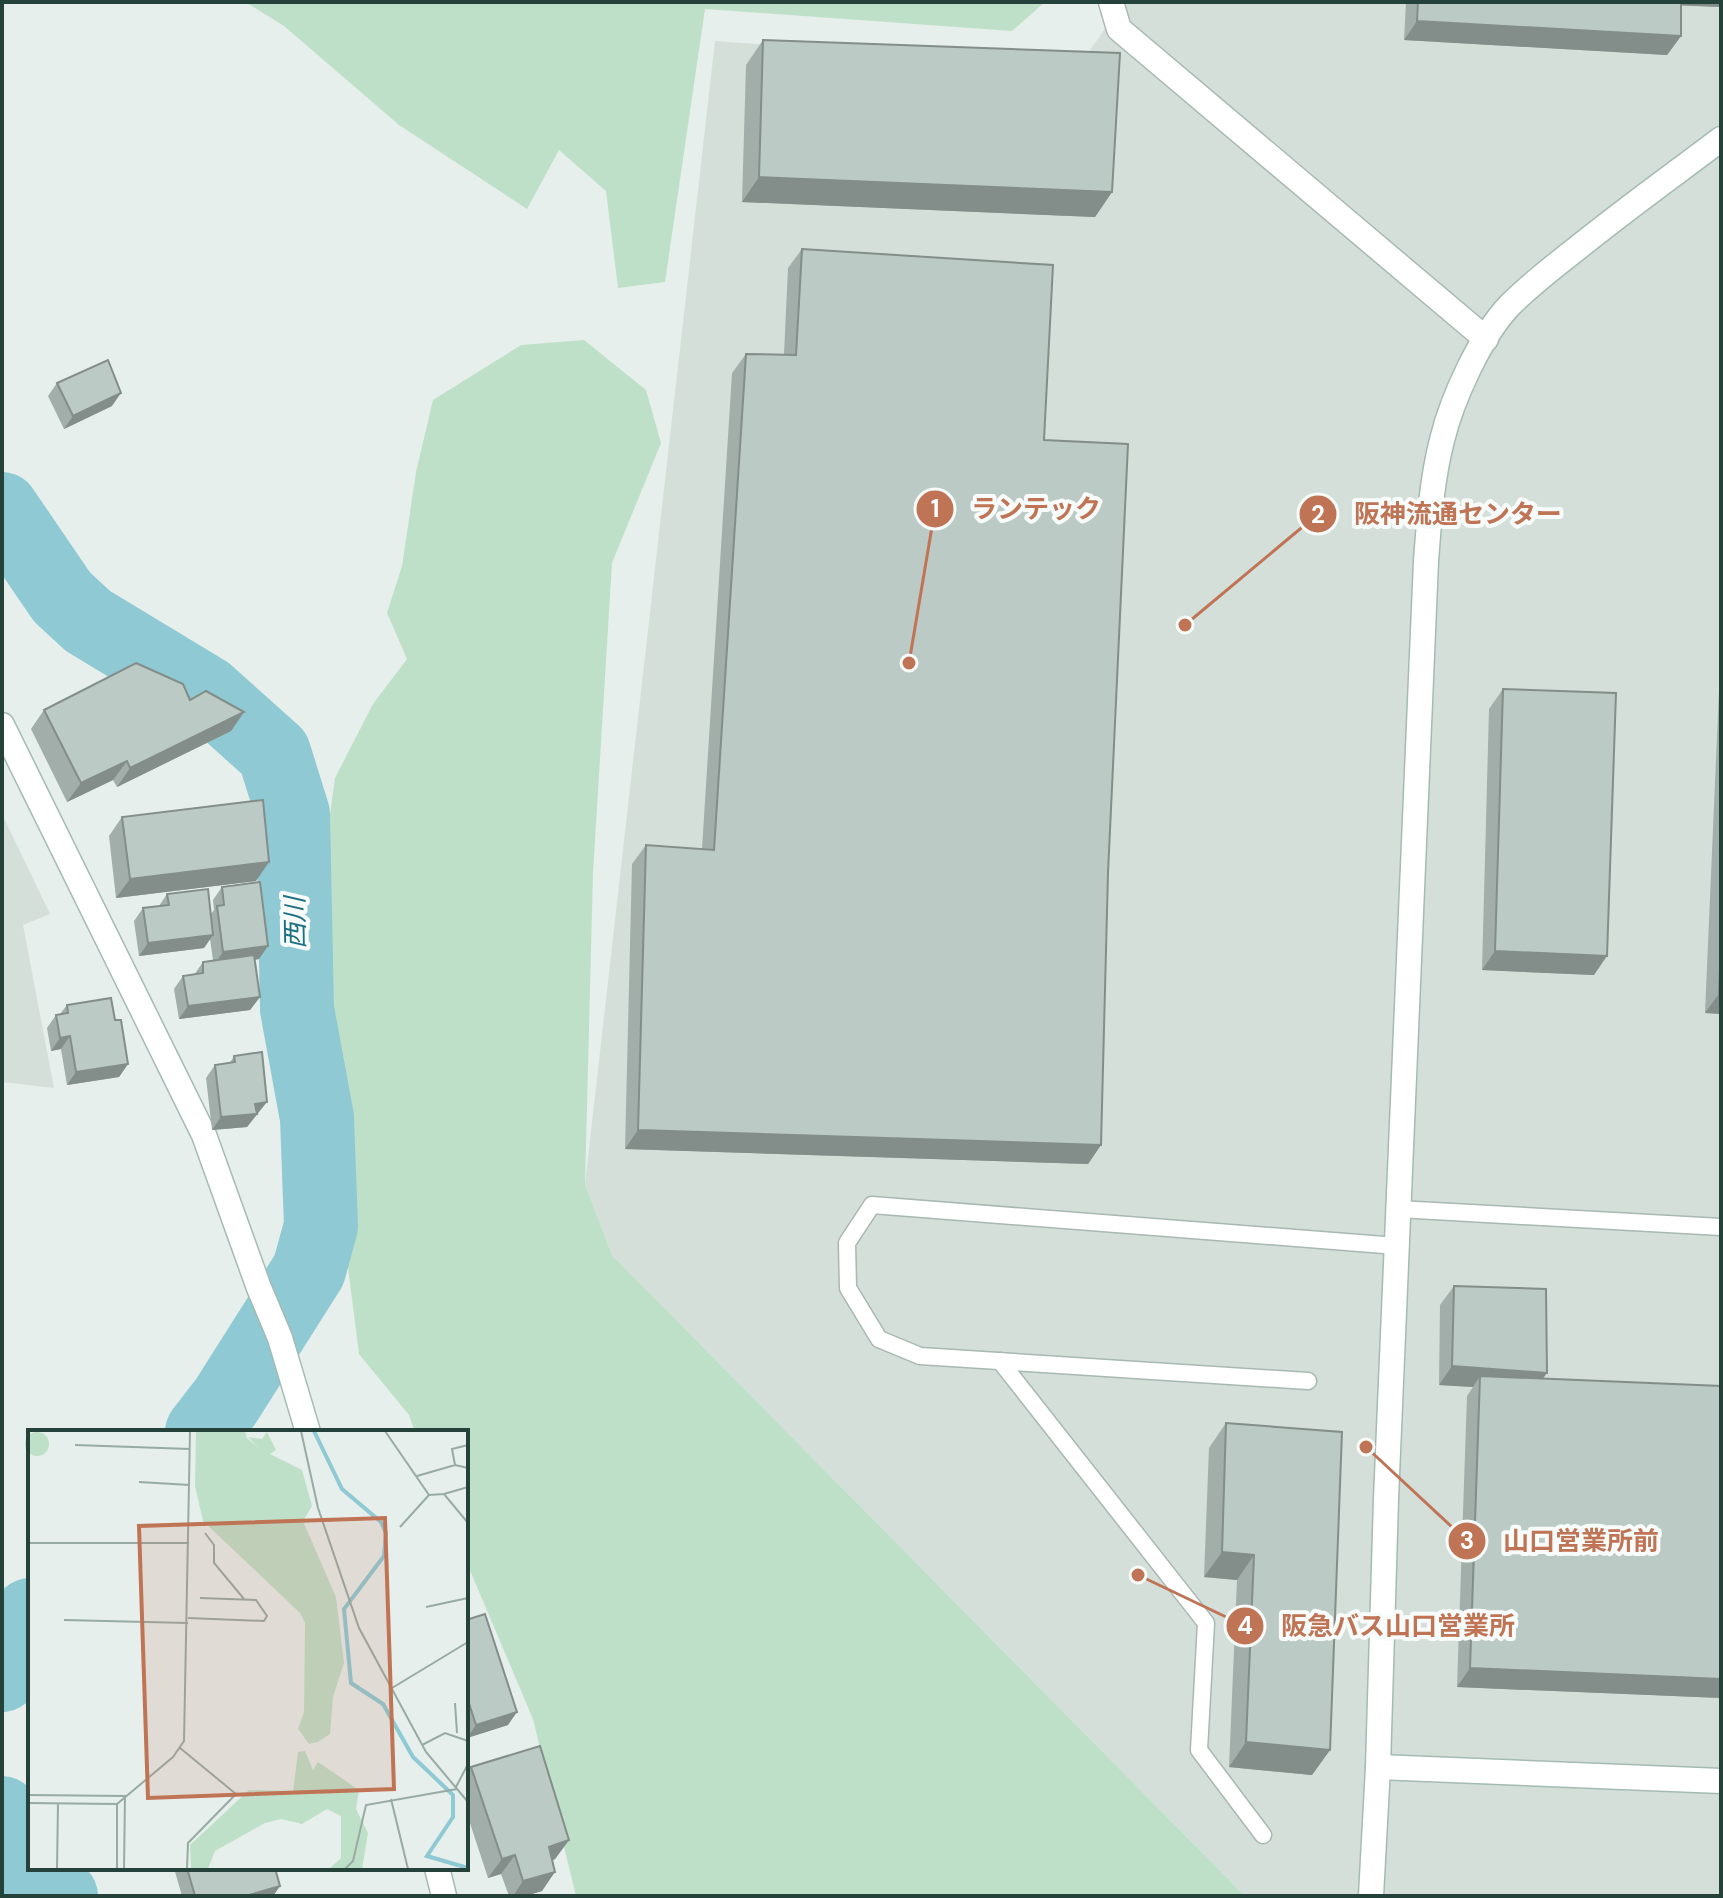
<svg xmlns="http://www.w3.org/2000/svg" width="1723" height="1898" viewBox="0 0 1723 1898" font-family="'DM Sans','Noto Sans JP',sans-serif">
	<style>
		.built { fill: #d4dfda }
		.green { fill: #bfe0c8 }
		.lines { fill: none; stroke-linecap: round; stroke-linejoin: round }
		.river { stroke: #8ec9d4; stroke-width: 74 }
		.lane-casing { stroke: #a8b8b2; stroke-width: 19 }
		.street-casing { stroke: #a8b8b2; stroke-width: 27 }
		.secondary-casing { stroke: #a4bbb3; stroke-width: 27 }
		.lane { stroke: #fff; stroke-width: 16 }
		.street { stroke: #fff; stroke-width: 24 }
		.secondary { stroke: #fff; stroke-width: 24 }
		.wall { fill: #a1aea9 }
		.shaded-wall { fill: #838d89 }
		.building { fill: #bbcac4; stroke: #838d89; stroke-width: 2 }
		.labels { text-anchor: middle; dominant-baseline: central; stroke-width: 8; stroke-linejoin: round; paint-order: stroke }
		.water-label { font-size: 26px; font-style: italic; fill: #1c6f80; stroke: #f7fbf9 }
		.inset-river { fill: none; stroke: #8ec9d4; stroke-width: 4 }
		.inset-road { fill: none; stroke: #98aaa4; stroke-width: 2 }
		.view { fill: #c07456; fill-opacity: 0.15; stroke: #c07456; stroke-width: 4 }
		.inset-edge { fill: none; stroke: #24423a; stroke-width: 4 }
		.leader { fill: none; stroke: #c07456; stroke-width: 3 }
		.callout-dot { fill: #c07456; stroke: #f7fbf9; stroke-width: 3 }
		.mark-label { font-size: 24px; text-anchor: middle; font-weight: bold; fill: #fff }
		.callout-label { font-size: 26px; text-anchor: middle; font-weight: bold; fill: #c07456; stroke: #f7fbf9; stroke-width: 8; stroke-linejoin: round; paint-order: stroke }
	</style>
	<rect width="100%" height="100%" fill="#e6efeb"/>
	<!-- built -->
	<g class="built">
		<polygon points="1124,2 1721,2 1721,1896 1245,1896 612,1255 585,1184 715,41 1078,67"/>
		<polygon points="2,814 50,914 23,925 54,1088 2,1082"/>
	</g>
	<!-- green -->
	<g class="green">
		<polygon points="245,2 1045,2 1012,31 705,9 665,282 618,288 606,191 559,150 527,209 399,125 284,26"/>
		<polygon points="584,340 646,390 661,443 612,563 593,873 585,1184 612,1255 1245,1896 576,1896 533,1719 466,1561 466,1432 415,1432 409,1415 359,1354 342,1220 347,1133 328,1007 319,895 335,778 373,704 407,659 387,613 402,566 416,472 433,400 521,345"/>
	</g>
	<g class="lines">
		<!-- river -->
		<g class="river">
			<polyline points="2,509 62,597 88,621 207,693 274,753 293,814 297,1009 317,1118 321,1226 309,1270 226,1401 202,1432"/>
			<polyline points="2,1675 14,1630 30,1615"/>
			<polyline points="2,1813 25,1873 61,1896"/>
		</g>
		<!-- lane casing -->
		<g class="lane-casing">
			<g id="lane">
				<polyline points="1398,1209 1721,1227"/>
				<polyline points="1000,1361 1206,1623 1199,1750 1263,1835"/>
				<polyline points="1308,1381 920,1356 879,1339 848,1288 847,1243 872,1205 1397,1246"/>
			</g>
		</g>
		<!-- street casing -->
		<g class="street-casing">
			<polyline id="street" points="1111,2 1119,29 1486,339"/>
		</g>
		<!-- secondary casing -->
		<g class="secondary-casing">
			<g id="secondary">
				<polyline points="2,725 204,1135 259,1288 280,1338 308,1432"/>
				<polyline points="1378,1767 1721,1781"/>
				<polyline points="437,1868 444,1896"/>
				<path d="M1371 1896 1378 1767 1386 1499 1426 561C1429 521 1432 479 1442 440 1452 399 1481 335 1510 305 1530 285 1553 267 1575 250 1623 211 1672 176 1721 139"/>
			</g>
		</g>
		<!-- lane -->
		<use href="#lane" class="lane"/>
		<!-- street -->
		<use href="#street" class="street"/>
		<!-- secondary -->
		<use href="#secondary" class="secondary"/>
	</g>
	<!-- wall -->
	<g class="wall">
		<polygon points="1406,2 1721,2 1721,7 1681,5 1681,36 1667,55 1404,40"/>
		<polygon points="763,40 1112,192 1095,217 742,202 746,65"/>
		<polygon points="802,249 1044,440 1108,873 1101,1145 1088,1164 625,1149 632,864 646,845 702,849 732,373 746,354 784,354 788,268"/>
		<polygon points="57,383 112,406 64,429 48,396"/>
		<polygon points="1721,645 1721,1014 1705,1013"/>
		<polygon points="1503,689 1594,975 1482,970 1489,709"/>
		<polygon points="190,700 244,712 231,731 117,787 113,780 67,802 31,729 44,710"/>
		<polygon points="122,817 256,881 116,898 109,836"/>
		<polygon points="222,887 259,959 254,960 260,997 250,1010 179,1019 174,989 183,976 194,975 203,962 213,960 210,939 204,948 139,956 134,921 143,908 159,906 167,894 211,914 214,910 213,900"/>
		<polygon points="67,1005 115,1020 128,1064 119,1077 67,1085 61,1049 51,1051 47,1028 56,1015 60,1014"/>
		<polygon points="234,1056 258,1115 256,1115 247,1127 212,1130 206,1078 215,1065 230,1063"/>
		<polygon points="1454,1286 1542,1379 1721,1386 1721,1698 1457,1687 1467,1396 1473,1387 1439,1385 1440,1305"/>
		<polygon points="1226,1423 1330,1750 1312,1775 1229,1767 1237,1580 1204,1577 1209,1448"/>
		<polygon points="466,1620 508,1725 467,1738 466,1734"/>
		<polygon points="471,1767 569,1840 555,1859 552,1861 542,1891 525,1896 509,1896 501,1874 488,1878 466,1811 466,1774"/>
		<polygon points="174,1868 275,1868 280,1886 273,1896 182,1896"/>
	</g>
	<!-- shaded-wall -->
	<g class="shaded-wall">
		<polygon points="1670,2 1721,2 1721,7 1668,5"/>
		<polygon points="1417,21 1681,36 1667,55 1404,40"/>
		<polygon points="759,177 1112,192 1095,217 742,202"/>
		<polygon points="121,393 112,406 64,429 73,416"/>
		<polygon points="244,712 231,731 117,787 130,768"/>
		<polygon points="127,761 113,780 67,802 81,783"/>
		<polygon points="269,862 256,881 116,898 130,879"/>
		<polygon points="213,935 204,948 139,956 148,943"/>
		<polygon points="268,946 259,959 214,965 223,952"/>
		<polygon points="1495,951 1607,956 1594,975 1482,970"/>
		<polygon points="1719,994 1721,994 1721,1014 1705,1013"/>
		<polygon points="260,997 250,1010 179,1019 188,1006"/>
		<polygon points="70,1036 61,1049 51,1051 60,1038"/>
		<polygon points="128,1064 119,1077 67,1085 76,1072"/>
		<polygon points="267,1102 247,1127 212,1130 221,1117 255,1104"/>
		<polygon points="638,1130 1101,1145 1088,1164 625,1149"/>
		<polygon points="1452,1366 1547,1373 1533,1392 1480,1376 1473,1387 1439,1385"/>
		<polygon points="1222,1552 1254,1555 1237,1580 1204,1577"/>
		<polygon points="1470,1668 1721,1679 1721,1698 1457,1687"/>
		<polygon points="517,1712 508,1725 467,1738 476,1725"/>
		<polygon points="1246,1742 1330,1750 1312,1775 1229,1767"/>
		<polygon points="569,1840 555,1859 535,1866 549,1847"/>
		<polygon points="515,1855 501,1874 488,1878 502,1859"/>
		<polygon points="555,1872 542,1891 525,1896 513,1896 523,1881"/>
		<polygon points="280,1886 273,1896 246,1896"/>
	</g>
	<!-- building -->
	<g class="building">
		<polygon points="1418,2 1681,2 1681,36 1417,21"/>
		<polygon points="763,40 1120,53 1112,192 759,177"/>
		<polygon points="802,249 1053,265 1044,440 1128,444 1108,873 1101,1145 638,1130 646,845 714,850 746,354 796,355"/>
		<polygon points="108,360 121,393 73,416 57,383"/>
		<polygon points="136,663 183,684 190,700 206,691 244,712 130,768 127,761 81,783 44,710"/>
		<polygon points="1503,689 1616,693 1607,956 1495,951"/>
		<polygon points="263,800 269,862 130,879 122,817"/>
		<polygon points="260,882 268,946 223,952 217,906 224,905 222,887"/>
		<polygon points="208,889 213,935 148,943 143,908 169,905 167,894"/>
		<polygon points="1721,943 1721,994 1719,994"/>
		<polygon points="254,955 260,997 188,1006 183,976 203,973 203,962"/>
		<polygon points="111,998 115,1020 121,1020 128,1064 76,1072 70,1036 60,1038 56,1015 68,1013 67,1005"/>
		<polygon points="262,1052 267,1102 255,1104 257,1114 221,1117 215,1065 235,1062 234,1056"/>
		<polygon points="1454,1286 1546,1289 1547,1373 1452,1366"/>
		<polygon points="1480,1376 1721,1386 1721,1679 1470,1668"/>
		<polygon points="1226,1423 1342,1432 1330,1750 1246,1742 1254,1555 1222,1552"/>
		<polygon points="485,1614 517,1712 476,1725 466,1694 466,1620"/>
		<polygon points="540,1746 569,1840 549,1847 555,1872 523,1881 515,1855 502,1859 471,1767"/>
		<polygon points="187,1868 275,1868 280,1886 246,1896 195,1896"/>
	</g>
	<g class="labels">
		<!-- water labels -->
		<g class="water-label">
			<text transform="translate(295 923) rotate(-91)">西川</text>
		</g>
	</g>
	<!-- overview -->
	<g transform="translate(28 1430)">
		<rect width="440" height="440" fill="#e6efeb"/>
		<path d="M168 1H217L219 8 232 19 220 7 234 9 239 2 248 20 242 24 274 40 284 76 275 91 308 167 316 233 305 267 302 304 290 312 281 314 270 299 276 282 277 193 272 183 175 91 167 56ZM-3 14a12 12 0 1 1 24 0a12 12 0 1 1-24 0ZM277 321 285 340 290 332 331 360 328 379 340 403 334 439H301L313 428V386L299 379 274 394 253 389 237 393 187 421 180 439H163L162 415 221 360 265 361 270 322Z" fill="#bfe0c8"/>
		<path class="inset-river" d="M286 1 314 59 353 92 358 103 356 126 316 179 323 253 355 274 385 327 425 365V387L399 426 440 438"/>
		<path class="inset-road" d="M273 1 290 78 331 198 398 322 440 372M357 1 401 65 416 64 440 93M47 15 162 19M427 35 424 19 440 15M389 46 427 35 440 38M111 52 162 55M416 64 440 57M372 97 401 65M177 103 186 115V133L216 169M0 113H161M398 177 440 168M160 188 236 191 239 186 228 170 172 168M36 190 160 193M364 258 440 212M427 273 429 303M394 315 417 303 440 311M152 318 208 364 160 413 159 439M428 357 440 334M0 365 97 366 96 439M363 369 380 439M0 373 89 374 145 327 156 311 162 1M29 439 30 373M89 439V374M317 439 325 431 338 375 429 359"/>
		<path class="view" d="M357 88 366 359 120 368 111 96Z"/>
		<rect width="440" height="440" class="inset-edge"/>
	</g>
	<!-- callouts -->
	<path class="leader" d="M909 663L935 509M1185 625L1318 514M1366 1447L1467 1541M1138 1575L1245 1626"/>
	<g class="callout-dot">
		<circle cx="909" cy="663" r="8"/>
		<circle cx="1185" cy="625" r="8"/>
		<circle cx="1366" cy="1447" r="8"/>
		<circle cx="1138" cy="1575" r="8"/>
		<circle cx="935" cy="509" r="20"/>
		<circle cx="1318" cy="514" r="20"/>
		<circle cx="1467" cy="1541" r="20"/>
		<circle cx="1245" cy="1626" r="20"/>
	</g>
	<g class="mark-label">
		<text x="935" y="517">1</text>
		<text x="1318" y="523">2</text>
		<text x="1467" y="1549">3</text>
		<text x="1245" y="1634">4</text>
	</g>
	<g class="callout-label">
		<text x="1036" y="518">ランテック</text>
		<text x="1458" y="523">阪神流通センター</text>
		<text x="1581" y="1550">山口営業所前</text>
		<text x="1398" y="1635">阪急バス山口営業所</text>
	</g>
	<!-- border -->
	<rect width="1723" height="1898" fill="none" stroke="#24423a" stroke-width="8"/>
</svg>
